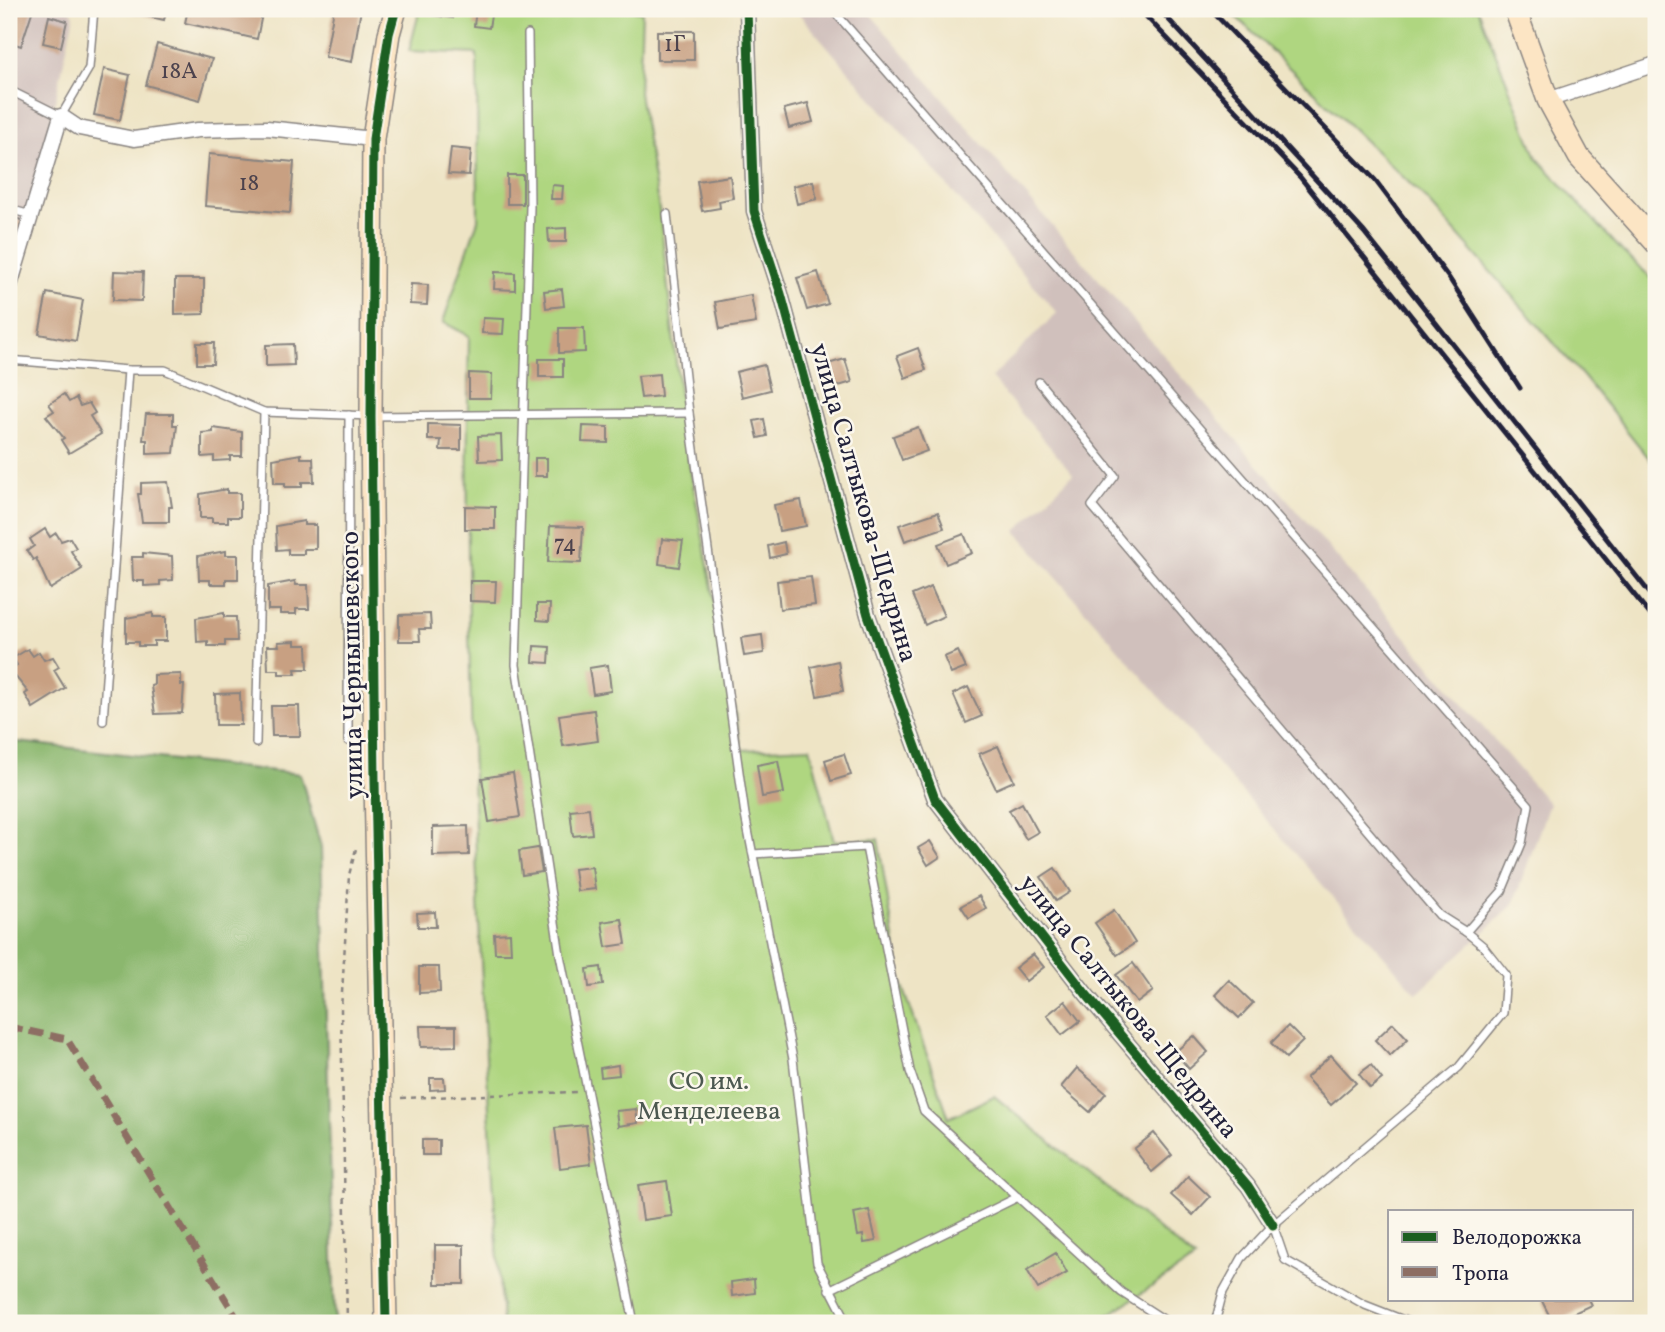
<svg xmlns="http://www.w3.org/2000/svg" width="1665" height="1332" viewBox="0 0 1665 1332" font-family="Vollkorn,serif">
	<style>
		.industrial { fill: #d0c0bc }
		.green { fill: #afd680; stroke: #687c5e; stroke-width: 2 }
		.forest { fill: #8bb76e; stroke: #566c54; stroke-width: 2 }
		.building { fill: #c8a082 }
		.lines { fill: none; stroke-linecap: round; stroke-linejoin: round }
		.lane-casing { stroke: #888380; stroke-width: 10 }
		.street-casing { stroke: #888380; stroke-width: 17 }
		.secondary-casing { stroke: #888380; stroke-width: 24 }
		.path { stroke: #888380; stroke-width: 2.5; stroke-dasharray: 5 5; stroke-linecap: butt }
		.lane { stroke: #fff; stroke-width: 7 }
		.street { stroke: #fff; stroke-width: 14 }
		.secondary { stroke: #fce5c4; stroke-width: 21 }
		.rail { stroke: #22223b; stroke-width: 5 }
		.quiet { stroke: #8d6e63; stroke-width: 7; stroke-dasharray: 14 7; stroke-linecap: butt }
		.cycleway-casing { stroke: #fbf7ec; stroke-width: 13 }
		.cycleway { stroke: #1b5e20; stroke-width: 9 }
		.labels { text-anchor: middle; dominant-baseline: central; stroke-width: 5; stroke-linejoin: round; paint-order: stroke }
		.number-label { font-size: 23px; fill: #4c424d }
		.street-label { font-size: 26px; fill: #22223b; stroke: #fbf7ec }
		.park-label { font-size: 26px; fill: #4c5850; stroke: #fbf7ec }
	</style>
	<rect width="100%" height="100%" fill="#fbf7ec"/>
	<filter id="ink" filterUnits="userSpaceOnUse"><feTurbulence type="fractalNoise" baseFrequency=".0143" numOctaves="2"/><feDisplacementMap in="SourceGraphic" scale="14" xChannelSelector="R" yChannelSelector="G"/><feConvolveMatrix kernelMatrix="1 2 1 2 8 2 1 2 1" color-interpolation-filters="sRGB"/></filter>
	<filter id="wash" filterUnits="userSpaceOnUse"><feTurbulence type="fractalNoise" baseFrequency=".00686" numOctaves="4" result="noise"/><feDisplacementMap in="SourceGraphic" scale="28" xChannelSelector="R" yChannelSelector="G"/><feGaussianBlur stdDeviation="1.57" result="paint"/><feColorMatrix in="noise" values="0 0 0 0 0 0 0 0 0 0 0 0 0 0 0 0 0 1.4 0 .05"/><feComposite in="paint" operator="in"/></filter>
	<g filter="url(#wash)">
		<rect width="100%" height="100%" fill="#eee4c5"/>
		<!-- industrial -->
		<g class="industrial">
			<polygon points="9,9 70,9 74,15 9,312"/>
			<polygon points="795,9 866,9 1549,804 1513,905 1417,994 1016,531 1073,474 991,378 1057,313"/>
		</g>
		<!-- green -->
		<g class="green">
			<path d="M420 9H631L642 12 639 93 660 215 684 435 742 750 810 747 834 841 878 839 901 981 949 1118 994 1096 1195 1259 1095 1323H502C481 995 462 665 469 336L443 322 478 220 477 54 409 51Z"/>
			<polygon points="1228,9 1478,9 1537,158 1623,252 1656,282 1656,467 1583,376 1426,199"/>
		</g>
		<!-- forest -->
		<polygon class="forest" points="9,741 300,774 321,847 335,1323 9,1323"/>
		<g id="blocks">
			<!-- building -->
			<g class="building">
				<polygon points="9,9 33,9 21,46 9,42"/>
				<polygon points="116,9 167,9 164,20"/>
				<polygon points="188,9 263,9 257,39 185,23"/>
				<polygon points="334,9 361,9 352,62 325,57"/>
				<polygon points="425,9 454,9 453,18 425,14"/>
				<polygon points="476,9 492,9 489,28 474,26"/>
				<polygon points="49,16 67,21 61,47 43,43"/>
				<rect x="657" y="31" width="37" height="29"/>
				<polygon points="157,44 212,59 200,100 146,85"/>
				<polygon points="104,69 130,75 120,120 94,115"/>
				<polygon points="808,103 813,122 789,128 784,109"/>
				<polygon points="451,148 471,150 469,175 448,174"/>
				<polygon points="209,154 294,162 290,213 205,206"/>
				<rect x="507" y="175" width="16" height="29"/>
				<polygon points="730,176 733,198 719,201 720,208 702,211 697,181"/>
				<polygon points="813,181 817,199 797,204 793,186"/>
				<polygon points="552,185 563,186 562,199 551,199"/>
				<polygon points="9,216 24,221 9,273"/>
				<polygon points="566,228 566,242 549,242 548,229"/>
				<polygon points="114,271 143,272 142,301 113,300"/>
				<polygon points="495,272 515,273 515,290 494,289"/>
				<polygon points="818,272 828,304 807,310 797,278"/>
				<polygon points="175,279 204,279 204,314 175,315"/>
				<polygon points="411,284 428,285 427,305 410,304"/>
				<polygon points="562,289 564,306 546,308 544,291"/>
				<polygon points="47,293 83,300 76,341 39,334"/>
				<polygon points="751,295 756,323 720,329 715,302"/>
				<polygon points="483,318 504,319 503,334 482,333"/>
				<polygon points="559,328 584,328 585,352 559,353"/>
				<polygon points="197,343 214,343 213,364 197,364"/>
				<polygon points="293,344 294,365 266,366 266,345"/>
				<polygon points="918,348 926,370 905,378 897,356"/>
				<rect x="539" y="359" width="24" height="18"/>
				<polygon points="845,359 852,382 835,387 828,364"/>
				<polygon points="764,365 770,390 742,397 736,372"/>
				<polygon points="469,373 492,374 491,398 469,398"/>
				<polygon points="659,374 661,396 641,398 638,376"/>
				<polygon points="64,394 69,402 76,398 80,406 89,403 95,413 90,416 101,434 69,453 61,440 64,438 46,416 54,411 49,404"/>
				<polygon points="146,414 173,414 173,425 177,425 174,453 147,454 147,440 143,440"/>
				<polygon points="764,419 767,436 758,438 754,421"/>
				<polygon points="428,424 461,425 461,450 440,450 441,440 428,440"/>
				<polygon points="583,426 608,427 608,443 582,442"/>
				<polygon points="918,427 927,451 902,460 893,436"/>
				<polygon points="213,428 242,432 242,456 230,456 230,460 214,461 214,456 202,457 202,433 213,432"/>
				<polygon points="501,435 502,460 479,461 478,436"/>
				<polygon points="301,454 301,458 313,458 314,482 302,482 302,487 285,487 285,483 274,483 273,459"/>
				<rect x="535" y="458" width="12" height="18"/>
				<polygon points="168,482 172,507 169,507 169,522 142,522 138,494 141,494 141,483"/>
				<polygon points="227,489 227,493 240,493 240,517 228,517 228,522 212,522 212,518 200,518 200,494"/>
				<polygon points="801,500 806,526 779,531 774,505"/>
				<polygon points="465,506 495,507 495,529 465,529"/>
				<polygon points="938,512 944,528 905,541 899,525"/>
				<polygon points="304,521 304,525 316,525 316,549 304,549 304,554 288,554 288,549 277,550 276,526"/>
				<polygon points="550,526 583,527 581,563 548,562"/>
				<polygon points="45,529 50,537 56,533 61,541 70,538 76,548 71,551 82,569 50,589 36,558 33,560 27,551 34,546 30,539"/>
				<polygon points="964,534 972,553 946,564 938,544"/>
				<polygon points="662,539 683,541 679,567 659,564"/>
				<polygon points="784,542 786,554 770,558 768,546"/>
				<polygon points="226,551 226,555 238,555 238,579 226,579 226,584 210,584 210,580 199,580 198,556"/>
				<polygon points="143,553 172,556 173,580 160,581 160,585 144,586 144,581 133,581 132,557 143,557"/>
				<polygon points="811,577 815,605 780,609 777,581"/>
				<polygon points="295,581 296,585 308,585 309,609 296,609 296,614 280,614 280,610 268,610 268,586"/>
				<polygon points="470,581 496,581 495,602 470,601"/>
				<polygon points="931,587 944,616 925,625 912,595"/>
				<polygon points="537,604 550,604 549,621 537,620"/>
				<polygon points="153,613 153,617 166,617 166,641 154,641 154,646 138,646 138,642 126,642 126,618"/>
				<polygon points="224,613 224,617 236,617 237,641 225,641 225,646 208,646 208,641 197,642 196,618"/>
				<polygon points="430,614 431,629 419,629 420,641 399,641 399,615"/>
				<polygon points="762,635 764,653 744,656 741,638"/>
				<polygon points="295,641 295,645 307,645 308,669 295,669 296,674 279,674 279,670 268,670 267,646 279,646 278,642"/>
				<polygon points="534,646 550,647 549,663 533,662"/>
				<polygon points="28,649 33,656 39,652 44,660 53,657 59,667 54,670 65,688 33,708 25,694 28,692 10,670 17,665 13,658"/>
				<polygon points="958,651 966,668 951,674 944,657"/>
				<polygon points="838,661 843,691 817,696 811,667"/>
				<polygon points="608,665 611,691 593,694 589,668"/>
				<polygon points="181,674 181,685 184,685 182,713 155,714 151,686 154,685 154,675"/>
				<polygon points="968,687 982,716 966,723 953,694"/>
				<polygon points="240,693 241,725 216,725 215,694"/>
				<polygon points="271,706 299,706 300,736 272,736"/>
				<polygon points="594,710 598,741 563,746 559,715"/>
				<polygon points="998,746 1014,781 996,789 979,754"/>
				<polygon points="844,754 851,775 831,781 825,760"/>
				<polygon points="778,761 784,793 762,797 757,765"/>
				<polygon points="513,773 520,817 489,822 482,778"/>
				<polygon points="1022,803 1038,832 1026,839 1009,810"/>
				<polygon points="589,808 592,834 573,836 570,810"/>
				<polygon points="468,826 469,855 433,856 433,827"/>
				<polygon points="930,841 940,857 928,865 918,848"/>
				<polygon points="538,848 542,872 522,875 519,851"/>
				<polygon points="592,867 595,889 577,891 574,869"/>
				<polygon points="1055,868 1070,892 1056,901 1041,877"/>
				<polygon points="979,896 986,908 969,918 961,906"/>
				<polygon points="1114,910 1135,943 1117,955 1095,923"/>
				<polygon points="435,912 436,927 418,927 417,913"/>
				<polygon points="622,919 626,944 606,947 602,922"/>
				<polygon points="510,933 511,953 495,953 494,934"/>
				<polygon points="1033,954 1044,967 1026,981 1015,968"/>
				<polygon points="1133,963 1153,991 1137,1003 1116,975"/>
				<polygon points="419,967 439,967 440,992 419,993"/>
				<polygon points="601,967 603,985 589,987 587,969"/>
				<polygon points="1229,980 1253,1003 1239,1018 1215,995"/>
				<polygon points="1065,1001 1080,1021 1062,1035 1047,1015"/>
				<polygon points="1393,1023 1408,1039 1390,1056 1375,1040"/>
				<polygon points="420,1026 456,1026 456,1046 421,1047"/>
				<polygon points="1288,1026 1303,1041 1286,1058 1271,1043"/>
				<polygon points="1194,1036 1208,1052 1189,1069 1175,1052"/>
				<polygon points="1331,1055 1356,1083 1331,1105 1306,1078"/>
				<polygon points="618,1065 619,1075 601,1077 600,1068"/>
				<polygon points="1371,1065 1382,1079 1370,1088 1359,1074"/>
				<polygon points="1077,1068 1106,1093 1090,1112 1061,1087"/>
				<polygon points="430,1078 444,1078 445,1089 430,1090"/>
				<polygon points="636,1109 638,1123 618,1126 616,1111"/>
				<polygon points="586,1125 591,1164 560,1168 555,1128"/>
				<polygon points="1154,1133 1172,1155 1152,1172 1134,1149"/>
				<rect x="422" y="1140" width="17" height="15"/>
				<polygon points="1188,1176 1210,1197 1193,1215 1171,1195"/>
				<polygon points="667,1181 672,1216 643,1220 638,1185"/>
				<polygon points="869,1210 876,1241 864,1243 863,1235 858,1236 854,1213"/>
				<rect x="435" y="1245" width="29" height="39"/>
				<polygon points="1056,1253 1067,1273 1038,1289 1027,1270"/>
				<polygon points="754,1279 755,1293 732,1296 731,1282"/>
				<polygon points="1545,1299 1588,1299 1591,1305 1553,1323 1542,1301"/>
			</g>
		</g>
	</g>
	<g filter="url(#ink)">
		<use href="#blocks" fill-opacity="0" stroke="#888380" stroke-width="2"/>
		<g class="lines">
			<!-- lane casing -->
			<g class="lane-casing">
				<g id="lane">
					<polyline points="832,9 1529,805 1522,843 1502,891 1466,932 1483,946 1506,975 1503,1013 1459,1067 1273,1225 1242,1258 1223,1292 1215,1323"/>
					<polyline points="528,34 530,207 516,665 560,955 634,1323"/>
					<polyline points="9,90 61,116 89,68 94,9"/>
					<polyline points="9,209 31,215"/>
					<polyline points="667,214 689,413 745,815 793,1059 817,1263 848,1323"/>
					<polyline points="9,360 128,370 165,370 264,412 371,416 689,413"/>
					<polyline points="1039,382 1115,476 1092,506 1439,915 1466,932"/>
					<polyline points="349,415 348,741 371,741"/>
					<polyline points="348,570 372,570"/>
					<polyline points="103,721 128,370"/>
					<polyline points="256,743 264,412"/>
					<polyline points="753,854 866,847 910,1071 924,1111 1121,1292 1169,1323"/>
					<polyline points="1273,1225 1285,1260 1365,1305 1411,1323"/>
					<polyline points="829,1290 1018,1197"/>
				</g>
			</g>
			<!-- street casing -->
			<g class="street-casing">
				<g id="street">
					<polyline points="747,9 754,211 781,294 868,615 935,799 1086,994 1248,1186 1273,1225"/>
					<polyline points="1548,100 1656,64"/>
					<polyline points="9,289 61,116 79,128 134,139 198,130 267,128 373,139"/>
				</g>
			</g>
			<!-- secondary casing -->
			<g class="secondary-casing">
				<g id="secondary">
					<polyline points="1515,9 1548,100 1579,157 1656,243"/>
					<polyline points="386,1323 375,781 371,416 373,139 389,34 396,9"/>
				</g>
			</g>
			<!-- path -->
			<g class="path">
				<polyline points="401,1098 576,1092"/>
				<polyline points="347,1323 341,1010 349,875 357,845"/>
			</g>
			<!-- lane -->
			<use href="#lane" class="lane"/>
			<!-- street -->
			<use href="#street" class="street"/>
			<!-- secondary -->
			<use href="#secondary" class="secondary"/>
			<!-- rail -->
			<g class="rail">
				<polyline points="1139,9 1300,177 1656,622"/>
				<polyline points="1159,9 1364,232 1656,601"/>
				<polyline points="1210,9 1375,180 1449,278 1520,388"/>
			</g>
			<!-- quiet -->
			<polyline class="quiet" points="9,1027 67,1039 240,1323"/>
			<!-- cycleway casing -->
			<g class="cycleway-casing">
				<g id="cycleway">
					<polyline points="747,9 754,211 781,294 868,615 935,799 1086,994 1248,1186 1273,1225"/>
					<polyline points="386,1323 375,781 371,416 373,139 389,34 396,9"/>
				</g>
			</g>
			<!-- cycleway -->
			<use href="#cycleway" class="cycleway"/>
		</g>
	</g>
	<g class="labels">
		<!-- number labels -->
		<g class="number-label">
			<text x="675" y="45">1Г</text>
			<text x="179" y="72">18А</text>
			<text x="249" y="184">18</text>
			<text x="565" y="545">74</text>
		</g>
		<!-- street labels -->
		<g class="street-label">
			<text transform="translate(863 503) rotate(74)">улица Салтыкова-Щедрина</text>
			<text transform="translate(353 665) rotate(-91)">улица Чернышевского</text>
			<text transform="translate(1128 1007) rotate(51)">улица Салтыкова-Щедрина</text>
		</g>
		<!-- park labels -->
		<g class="park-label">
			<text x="709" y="1082">СО им.<tspan x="709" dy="30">Менделеева</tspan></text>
		</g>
	</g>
	<!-- margin -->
	<rect width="1665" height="1332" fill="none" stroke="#fbf7ec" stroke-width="35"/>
	<!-- legend -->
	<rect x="1388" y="1210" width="245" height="91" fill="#fbf7ec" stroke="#a4a2a5" stroke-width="2"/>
	<rect x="1402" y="1232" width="35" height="10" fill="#1b5e20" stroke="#a4a2a5" stroke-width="2"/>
	<text x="1452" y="1244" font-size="21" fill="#22223b">Велодорожка</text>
	<rect x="1402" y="1267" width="35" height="10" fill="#8d6e63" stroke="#a4a2a5" stroke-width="2"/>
	<text x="1452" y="1280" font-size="21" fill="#22223b">Тропа</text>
</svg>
